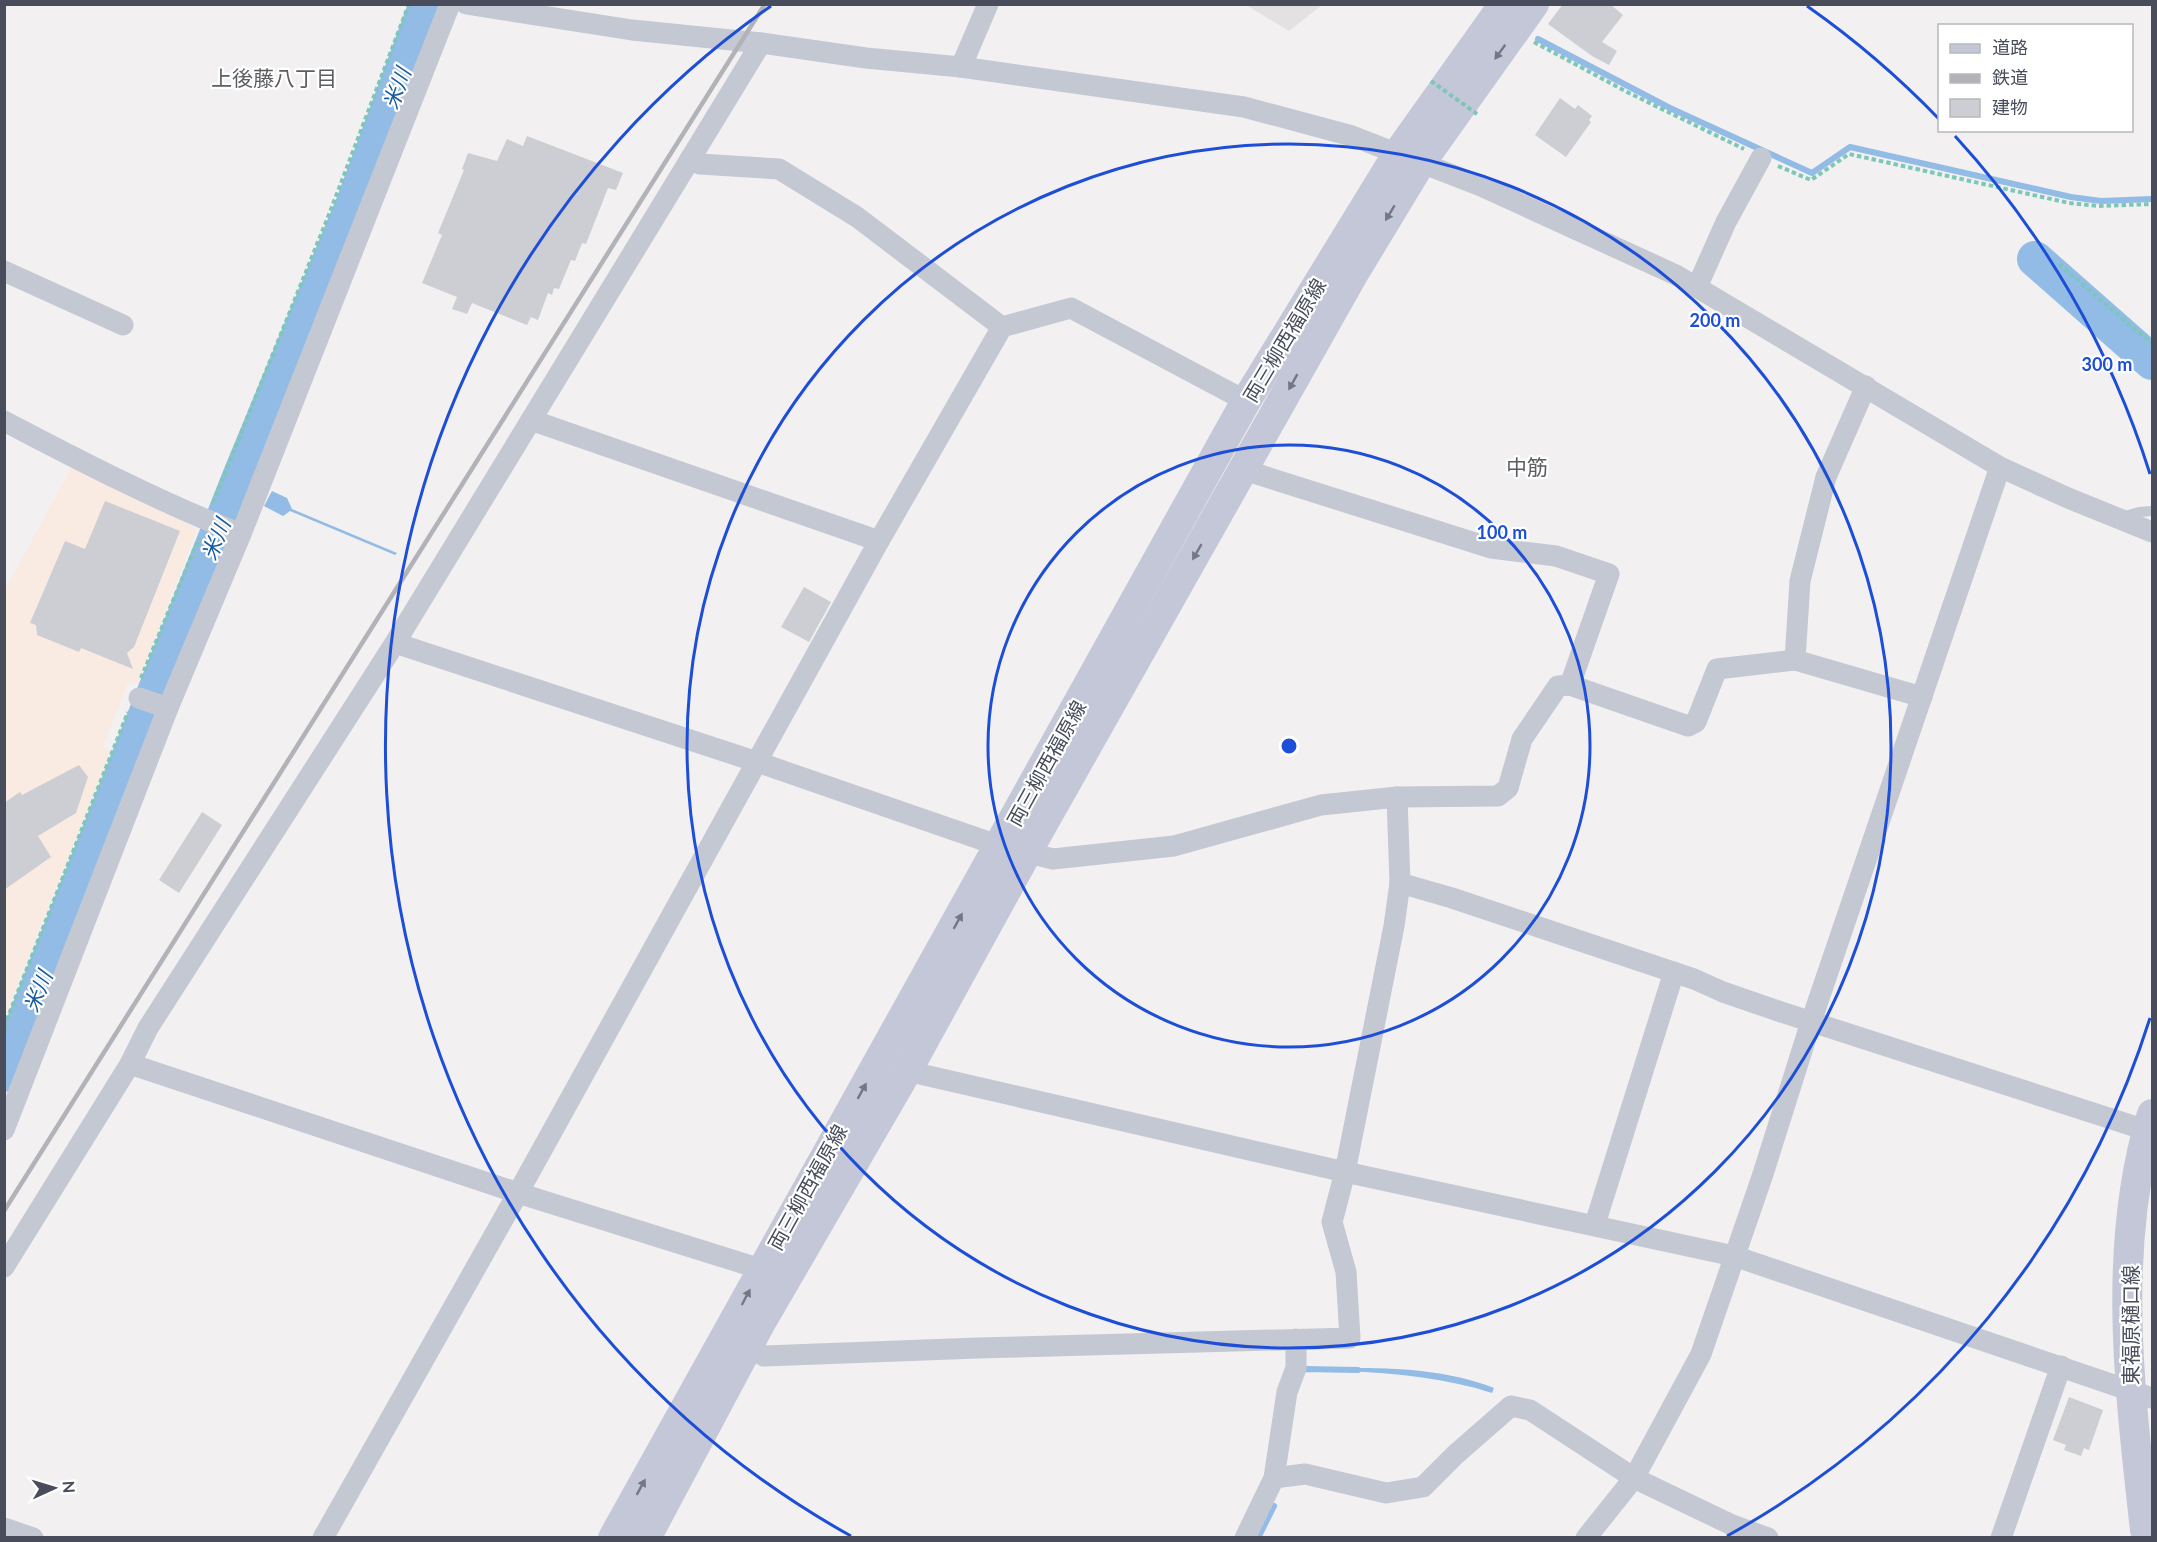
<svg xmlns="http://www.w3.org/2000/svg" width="2157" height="1542" viewBox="0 0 2157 1542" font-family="Lato,'Noto Sans JP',sans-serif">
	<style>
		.education { fill: #e3e1e1 }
		.medical { fill: #f9ebe2 }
		.water { fill: #92bce5 }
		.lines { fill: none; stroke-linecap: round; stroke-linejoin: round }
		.stream { stroke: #92bce5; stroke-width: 6 }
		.river { stroke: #92bce5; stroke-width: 36 }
		.building { fill: #cdced4 }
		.path { stroke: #7cc7b8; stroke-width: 4; stroke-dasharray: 4.5 3; stroke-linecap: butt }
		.service { stroke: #c4c8d3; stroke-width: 10 }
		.minor { stroke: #c4c8d3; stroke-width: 21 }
		.secondary { stroke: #c4c7d7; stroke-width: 30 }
		.rail { stroke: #b2b3b9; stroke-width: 4.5 }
		.path-bridge { stroke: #7cc7b8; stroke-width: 4; stroke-dasharray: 4.5 3; stroke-linecap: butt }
		.oneway { fill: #747886 }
		.ring { fill: none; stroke: #1d4ed8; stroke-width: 3 }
		.labels { text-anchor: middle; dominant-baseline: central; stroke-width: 4.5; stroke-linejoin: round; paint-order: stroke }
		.street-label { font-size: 20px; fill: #494d5b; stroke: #fff }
		.neighbourhood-label { font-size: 21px; fill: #5c5e64; stroke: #fff }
		.water-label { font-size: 21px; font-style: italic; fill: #175ca0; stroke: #fff }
		.centre { fill: #1d4ed8; stroke: #fff; stroke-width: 3 }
		.ring-label { font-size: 18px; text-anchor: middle; font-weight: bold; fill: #1d4ed8; stroke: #fff; stroke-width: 4.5; stroke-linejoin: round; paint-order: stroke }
	</style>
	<rect width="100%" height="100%" fill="#f2f0f0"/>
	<!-- education -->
	<polygon class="education" points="1246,5 1322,5 1289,31"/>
	<!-- medical -->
	<polygon class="medical" points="74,463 178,515 197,530 137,685 128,682 103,747 111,750 5,1015 5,590"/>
	<!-- water -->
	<g class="water">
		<polygon points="272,491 287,498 292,509 397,553 395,555 290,511 283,516 264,506"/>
		<path d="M1350 1368C1399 1368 1448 1370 1494 1388L1492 1393C1446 1378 1399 1374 1350 1371Z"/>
	</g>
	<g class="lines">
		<!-- stream -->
		<g class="stream">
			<polyline points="1538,39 1670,108 1812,173 1850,147 2071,197 2101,201 2152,199"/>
			<polyline points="1302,1373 1303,1370 1305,1369 1358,1370"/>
			<polyline points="1258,1538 1274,1506"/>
		</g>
		<!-- river -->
		<g class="river">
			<polyline points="2035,259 2152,362"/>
			<polyline points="4,1074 242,472 354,203 427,4"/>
		</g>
	</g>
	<!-- building -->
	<g class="building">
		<polygon points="1563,4 1610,4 1623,15 1602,42 1617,51 1609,65 1592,56 1548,24"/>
		<polygon points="1560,98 1575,109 1578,105 1592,116 1589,120 1591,122 1566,157 1535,135"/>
		<polygon points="527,136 623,173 616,190 608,188 586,244 582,243 575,261 571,260 559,289 554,288 552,295 548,293 538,320 531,317 527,325 472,303 467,314 452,309 457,297 422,283 442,235 438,233 464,170 462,169 468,153 497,161 507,139 523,146"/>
		<polygon points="105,501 180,531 134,647 127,653 133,669 81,648 79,652 37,635 36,625 30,623 65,541 85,549"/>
		<polygon points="804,587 831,602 809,642 781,627"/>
		<polygon points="79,765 88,777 76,813 38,836 51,857 4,890 4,803 20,792 22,795"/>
		<polygon points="202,812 222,825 179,893 159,880"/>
		<polygon points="2069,1397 2103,1410 2089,1450 2084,1448 2081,1456 2064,1450 2066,1445 2053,1440"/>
	</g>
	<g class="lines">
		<!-- path -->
		<g class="path">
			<polyline points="1534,42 1627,92 1744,149"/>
			<polyline points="1778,166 1811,180 1849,154 2069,203 2098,206 2152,204"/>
			<polyline points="2059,264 2152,344"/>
			<polyline points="213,503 330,212 409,4"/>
			<polyline points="141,678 199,538"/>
			<polyline points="4,1027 128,712"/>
		</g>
		<!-- service -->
		<polyline class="service" points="2122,517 2139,512 2152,511"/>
		<!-- minor -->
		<g class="minor">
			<polyline points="466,4 632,30 761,43 866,58 961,67 1244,107 1352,136 1481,186 1676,275 2000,467 2068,498 2152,532"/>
			<polyline points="961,67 988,4"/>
			<polyline points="690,159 700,164 779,169 857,217 1002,327"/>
			<polyline points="4,271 123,325"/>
			<polyline points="1697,287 1726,222 1761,158"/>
			<polyline points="531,420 879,541"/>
			<path d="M4 421C82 462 160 502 241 534"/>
			<polyline points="1244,470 1491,548 1556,556 1609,574 1570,685"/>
			<polyline points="395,643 757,762 1000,846 1053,859 1174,846 1321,805 1397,797 1400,883"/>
			<polyline points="1795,660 1800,581 1826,477 1866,386"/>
			<polyline points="139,698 168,708"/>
			<polyline points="1397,797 1498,796 1508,788 1522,739 1558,686 1570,685 1688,726 1696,722 1717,669 1795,660 1922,697"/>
			<polyline points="130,1064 518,1193 761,1269 773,1276"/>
			<polyline points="907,1071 1345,1172 1734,1256 2152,1398"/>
			<polyline points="4,1130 168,708 241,534 450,4"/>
			<polyline points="1595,1224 1674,972"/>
			<polyline points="4,1267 130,1064 148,1028 395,643 761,43"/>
			<polyline points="739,1338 748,1346 764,1356 978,1348 1350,1338 1346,1272 1332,1222 1345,1172 1394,926 1400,883 1452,898 1694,979 1723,992 1781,1012 2152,1132"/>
			<polyline points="1274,1478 1305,1474 1386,1493 1423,1487 1455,1455 1511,1406 1530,1410 1634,1478 1732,1525 1768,1538"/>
			<polyline points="4,1528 33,1538"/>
			<polyline points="323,1538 518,1193 879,541 1002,327 1071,308 1246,401"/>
			<polyline points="1245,1538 1274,1478 1287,1392 1296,1368 1296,1339"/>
			<polyline points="1586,1538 1634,1478 1701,1354 1763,1174 1811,1022 2000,467"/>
			<polyline points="2001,1538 2061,1366"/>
		</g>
		<!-- secondary -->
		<g class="secondary">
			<polyline points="613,1538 1246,401 1398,153 1504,4"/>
			<polyline points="646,1538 760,1324 907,1071 1035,838 1354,273 1420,164 1534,4"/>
			<path d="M2148 1538 2145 1530C2130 1393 2111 1248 2152 1114"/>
		</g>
		<!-- rail -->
		<polyline class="rail" points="4,1211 765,4"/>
		<!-- path-bridge -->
		<polyline class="path-bridge" points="1431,81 1477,114"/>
	</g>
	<!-- one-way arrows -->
	<defs><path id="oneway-solid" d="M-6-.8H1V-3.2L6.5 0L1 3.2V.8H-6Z" transform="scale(1.5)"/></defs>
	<g class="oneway">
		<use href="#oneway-solid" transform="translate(1500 52) rotate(126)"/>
		<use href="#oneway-solid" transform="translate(1390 213) rotate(121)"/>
		<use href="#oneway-solid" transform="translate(1293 382) rotate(119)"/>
		<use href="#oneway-solid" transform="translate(1197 552) rotate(120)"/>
		<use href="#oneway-solid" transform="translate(958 921) rotate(-61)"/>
		<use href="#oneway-solid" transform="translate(862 1091) rotate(-61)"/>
		<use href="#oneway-solid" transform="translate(746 1297) rotate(-62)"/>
		<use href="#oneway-solid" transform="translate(641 1487) rotate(-61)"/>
	</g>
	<!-- distance rings -->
	<g class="ring">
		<circle cx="1289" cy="746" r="301"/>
		<circle cx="1289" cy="746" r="602"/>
		<path d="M2150 1018A903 903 0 0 1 1727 1536M851 1536A903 903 0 0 1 771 6M1807 6A903 903 0 0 1 1939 119M1955 136A903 903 0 0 1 2150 474"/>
	</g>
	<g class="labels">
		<!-- street labels -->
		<g class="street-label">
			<text transform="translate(1284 340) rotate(-59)">両三柳西福原線</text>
			<text transform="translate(1046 763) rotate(-61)">両三柳西福原線</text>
			<text transform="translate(807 1187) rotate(-61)">両三柳西福原線</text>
			<text transform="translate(2130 1325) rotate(-90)">東福原樋口線</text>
		</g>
		<!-- neighbourhood labels -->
		<g class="neighbourhood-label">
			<text x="274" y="77">上後藤八丁目</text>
			<text x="1527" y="466">中筋</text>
		</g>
		<!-- water labels -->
		<g class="water-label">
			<text transform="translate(396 88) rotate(-70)">米川</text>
			<text transform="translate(215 539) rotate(-68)">米川</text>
			<text transform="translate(37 991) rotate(-68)">米川</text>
		</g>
	</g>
	<circle cx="1289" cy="746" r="9" class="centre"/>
	<g class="ring-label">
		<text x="1715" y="327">200 m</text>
		<text x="2107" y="371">300 m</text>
		<text x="1502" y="539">100 m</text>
	</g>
	<!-- border -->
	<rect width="2157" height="1542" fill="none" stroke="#494d5b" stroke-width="12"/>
	<!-- legend -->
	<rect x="1938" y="24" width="195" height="108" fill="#ffffff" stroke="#b6b8bd" stroke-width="1.5"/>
	<rect x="1950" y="44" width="30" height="9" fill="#c4c7d7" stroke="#b6b8bd" stroke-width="1.5"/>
	<text x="1992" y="54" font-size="18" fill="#494d5b">道路</text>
	<rect x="1950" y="74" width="30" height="9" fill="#b2b3b9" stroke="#b6b8bd" stroke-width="1.5"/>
	<text x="1992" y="84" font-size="18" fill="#494d5b">鉄道</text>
	<rect x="1950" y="99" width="30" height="18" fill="#cdced4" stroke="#b6b8bd" stroke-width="1.5"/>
	<text x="1992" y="114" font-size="18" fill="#494d5b">建物</text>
	<!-- north arrow -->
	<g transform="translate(54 1488) rotate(86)" stroke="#ffffff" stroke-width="4.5" paint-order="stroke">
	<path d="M0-4.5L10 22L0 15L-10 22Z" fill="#494d5b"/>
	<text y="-9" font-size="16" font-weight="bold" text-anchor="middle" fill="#494d5b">N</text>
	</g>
</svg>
